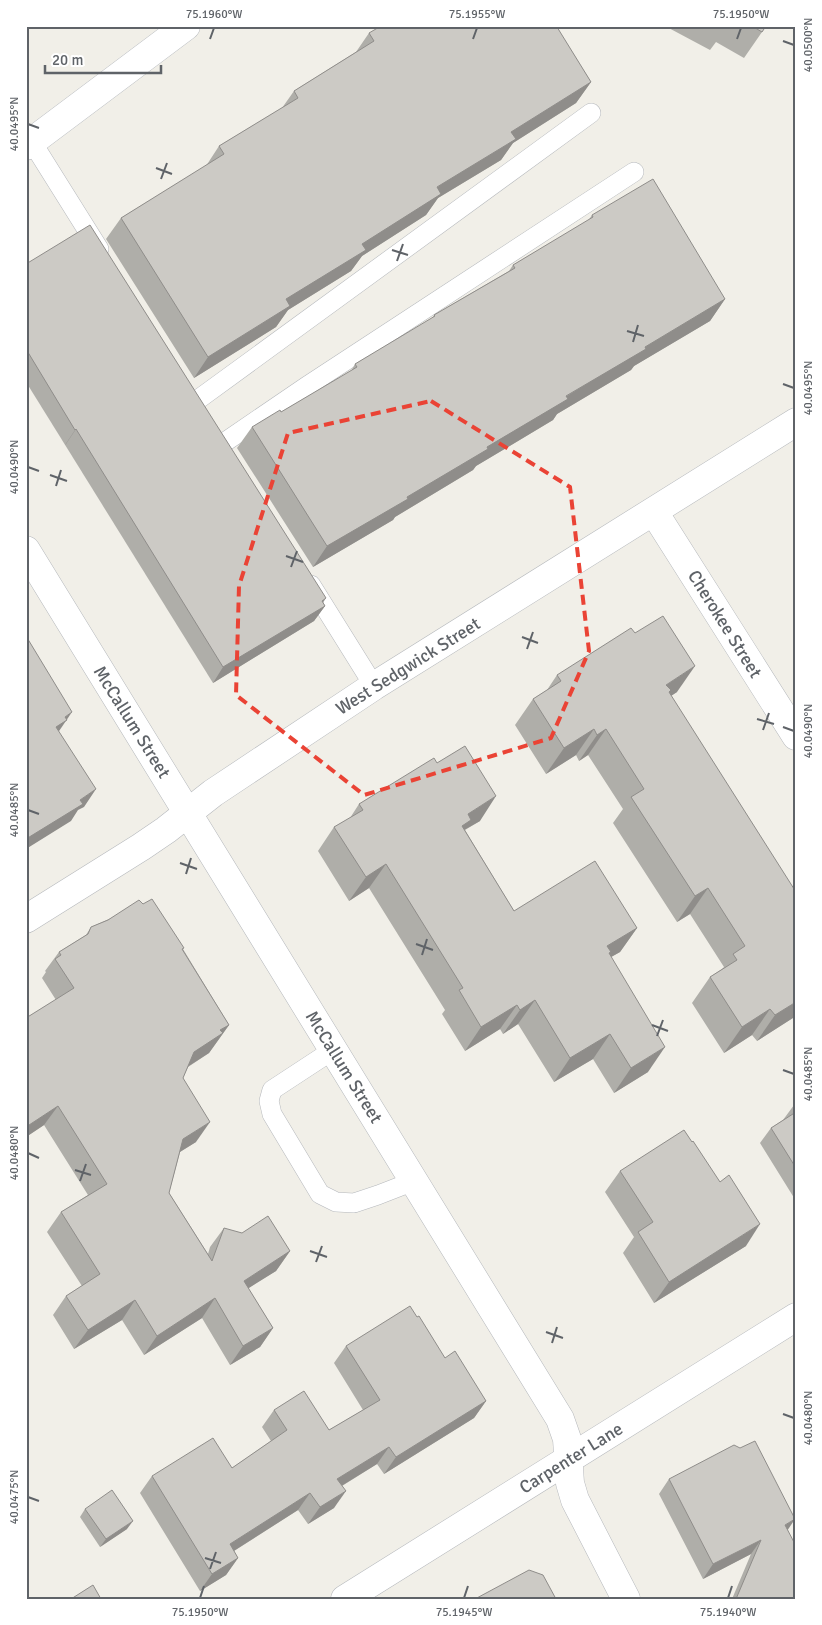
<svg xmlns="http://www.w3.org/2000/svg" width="822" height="1625" viewBox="0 0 822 1625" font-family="Signika,sans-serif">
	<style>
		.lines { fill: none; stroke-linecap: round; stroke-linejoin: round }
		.service-casing { stroke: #b5b8bc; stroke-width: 20 }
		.minor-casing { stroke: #b5b8bc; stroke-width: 29 }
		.service { stroke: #fff; stroke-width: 19 }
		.minor { stroke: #fff; stroke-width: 28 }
		.wall { fill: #afaea9 }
		.shaded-wall { fill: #8f8d8a }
		.building { fill: #cccac5; stroke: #8f8d8a }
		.marked { fill: none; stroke: #ea4335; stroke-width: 4; stroke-dasharray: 10 6; stroke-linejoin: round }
		.ticks { fill: none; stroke: #5f6368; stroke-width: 2 }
		.labels { text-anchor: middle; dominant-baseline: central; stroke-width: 4; stroke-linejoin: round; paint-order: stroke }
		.street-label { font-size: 18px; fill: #5f6368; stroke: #fff }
		.neatline { fill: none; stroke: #5f6368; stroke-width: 2 }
		.ticks-label { font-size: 12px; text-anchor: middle; fill: #5f6368 }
	</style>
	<rect width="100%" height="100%" fill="#f1efe8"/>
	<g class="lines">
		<!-- service casing -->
		<g class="service-casing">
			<g id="service">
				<polyline points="32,142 99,249"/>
				<polyline points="196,401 591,113"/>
				<polyline points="222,444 307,386 634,172"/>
				<polyline points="311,585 374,686"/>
				<polyline points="333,1050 272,1090 269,1101 272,1114 320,1194 336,1202 354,1203 378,1195 414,1181"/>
			</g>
		</g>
		<!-- minor casing -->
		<g class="minor-casing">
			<g id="minor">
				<polyline points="26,146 186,26"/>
				<polyline points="654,512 796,736"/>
				<polyline points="26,550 560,1419 567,1439 570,1483 575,1500 626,1599"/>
				<polyline points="26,919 141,847 166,830 213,793 374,686 796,422"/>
				<polyline points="345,1599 796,1317"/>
			</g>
		</g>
		<!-- service -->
		<use href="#service" class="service"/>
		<!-- minor -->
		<use href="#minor" class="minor"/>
	</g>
	<!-- wall -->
	<g class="wall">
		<polygon points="665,26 766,26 762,32 744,58 716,42 710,50"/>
		<polygon points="788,26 795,26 793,29"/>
		<polygon points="558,27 557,28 591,82 576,103 513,143 501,160 438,198 426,215 362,256 351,271 288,310 276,327 194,378 106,239 121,218 206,166 219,146 282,108 294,91 356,52 369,33"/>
		<polygon points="592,215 725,299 710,321 634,366 631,370 557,414 553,420 476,466 473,470 395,517 393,520 313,567 237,448 252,427 281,412 351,371 355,364 432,319 434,315 509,271 513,265 588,221"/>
		<polygon points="26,264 323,602 325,606 314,621 213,683 26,382"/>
		<polygon points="557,675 677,692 671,696 796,1016 757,1041 752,1035 724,1053 692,1003 710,977 722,969 724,967 690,914 677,922 613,823 623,809 588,755 579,761 576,755 546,774 515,725 533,699 547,690"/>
		<polygon points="437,763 480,821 465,830 514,911 637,928 620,952 611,957 648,1072 614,1093 593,1059 554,1082 518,1024 503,1034 500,1029 465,1051 442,1014 445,1010 369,888 349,901 318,851 334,827 350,818 359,804"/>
		<polygon points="143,904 183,949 229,1025 209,1053 188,1067 183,1078 196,1142 180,1152 169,1193 208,1254 210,1247 224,1228 290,1251 276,1271 248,1288 273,1328 260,1347 230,1365 202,1318 144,1355 122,1320 74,1349 53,1315 66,1296 82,1286 47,1232 61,1212 88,1195 44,1125 26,1137 26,1018 56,1000 42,978 46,972 45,971 59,952 86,935 91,927"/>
		<polygon points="796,1104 796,1201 760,1143 771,1128 783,1120 794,1105"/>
		<polygon points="620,1171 746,1246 654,1303 623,1253 634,1237 605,1192"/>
		<polygon points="346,1346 445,1358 486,1401 474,1418 384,1474 377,1464 342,1486 334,1508 308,1524 298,1510 234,1551 238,1558 226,1575 200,1591 140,1493 152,1476 232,1468 271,1441 262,1427 274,1410 329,1430 363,1410 334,1363"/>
		<polygon points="669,1479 788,1530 796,1599 732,1599 751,1554 703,1579 659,1494"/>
		<polygon points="85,1509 127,1529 100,1547 80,1517"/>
	</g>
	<!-- shaded-wall -->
	<g class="shaded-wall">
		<polygon points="591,82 576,103 513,143 501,160 438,198 426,215 362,256 351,271 288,310 276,327 194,378 208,357 286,299 362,244 511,132"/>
		<polygon points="725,299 710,321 634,366 631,370 557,414 553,420 476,466 473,470 395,517 393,520 313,567 327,546 407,497 645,347"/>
		<polygon points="76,429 66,444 65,445 75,430"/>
		<polygon points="326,598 318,610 325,606 314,621 213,683 223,667"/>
		<polygon points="695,666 677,692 663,701 666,685"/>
		<polygon points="72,712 55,737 56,727 65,717"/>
		<polygon points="594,729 576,755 546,774 564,748"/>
		<polygon points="606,729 588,755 579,761 597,735"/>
		<polygon points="96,789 84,807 78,810 71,821 26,849 26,839 80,800"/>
		<polygon points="496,796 480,821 464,830 445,850 468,814"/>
		<polygon points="386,864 369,888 349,901 366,877"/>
		<polygon points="708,888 690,914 677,922 695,896"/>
		<polygon points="637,928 620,952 604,961 607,946"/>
		<polygon points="535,1000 518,1024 503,1034 520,1010"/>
		<polygon points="796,1002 796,1016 757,1041 775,1015"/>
		<polygon points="517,1005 500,1029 465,1051 481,1027"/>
		<polygon points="770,1009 752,1035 724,1053 742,1027"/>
		<polygon points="229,1025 209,1053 181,1071 194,1052 220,1030"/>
		<polygon points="610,1034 593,1059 554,1082 570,1058"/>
		<polygon points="665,1047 648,1072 614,1093 631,1068"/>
		<polygon points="58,1106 44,1125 26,1137 26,1127"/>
		<polygon points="210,1122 196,1142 170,1158 183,1139"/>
		<polygon points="760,1224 746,1246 654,1303 669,1282"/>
		<polygon points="290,1251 276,1271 230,1300 244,1281"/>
		<polygon points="215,1298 202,1318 144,1355 157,1336"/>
		<polygon points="135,1300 122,1320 74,1349 88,1330"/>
		<polygon points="273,1328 260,1347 230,1365 243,1346"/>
		<polygon points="486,1401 474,1418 384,1474 396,1457"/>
		<polygon points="389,1447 377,1464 325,1496 337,1479"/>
		<polygon points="346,1491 334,1508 308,1524 320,1507"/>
		<polygon points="310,1493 298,1510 218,1561 230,1544"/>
		<polygon points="795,1519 785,1534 785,1525"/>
		<polygon points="133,1521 127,1529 100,1547 106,1539"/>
		<polygon points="761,1540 751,1554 703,1579 713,1564"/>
		<polygon points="238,1558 226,1575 200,1591 212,1574"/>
	</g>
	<!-- building -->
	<g class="building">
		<polygon points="381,26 558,26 557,27 591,82 511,132 516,139 437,187 441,194 362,244 366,250 286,299 290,306 208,357 121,218 224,154 219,146 298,98 294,91 374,41 369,33"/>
		<polygon points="752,26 766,26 762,32"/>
		<polygon points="653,179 725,299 645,347 646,349 566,396 568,399 487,447 488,449 407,497 408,499 327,546 252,427 280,410 281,412 357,367 355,364 435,316 434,315 515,268 513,265 593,217 592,215"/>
		<polygon points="90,225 326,598 322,601 325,606 223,667 76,429 75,430 26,349 26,264"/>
		<polygon points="663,616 695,666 666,685 671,690 669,692 796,892 796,1002 775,1015 770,1009 742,1027 710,977 737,960 733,954 745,946 708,888 695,896 631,797 644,789 606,729 597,735 594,729 564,748 533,699 561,681 557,675 631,628 635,633"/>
		<polygon points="26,636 72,712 65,717 67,720 56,727 96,789 80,800 83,804 26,839"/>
		<polygon points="465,746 496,796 468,814 471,820 462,826 514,911 595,861 637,928 607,946 611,952 609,953 665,1047 631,1068 610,1034 570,1058 535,1000 520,1010 517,1005 481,1027 459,990 463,988 386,864 366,877 334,827 363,810 359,804 434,758 437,763"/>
		<polygon points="152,899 184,948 182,949 229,1025 220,1030 223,1033 194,1052 183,1078 210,1122 183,1139 169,1193 212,1261 224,1228 242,1233 268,1216 290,1251 244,1281 273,1328 243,1346 215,1298 157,1336 135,1300 88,1330 66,1296 100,1274 61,1212 107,1184 58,1106 26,1127 26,1018 74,988 55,959 61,955 59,952 88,934 91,927 108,920 139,900 143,904"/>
		<polygon points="796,1112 796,1168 771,1128"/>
		<polygon points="684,1130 692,1142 693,1141 720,1182 729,1175 760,1224 669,1282 638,1232 653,1222 620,1171"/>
		<polygon points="410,1306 417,1317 419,1316 445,1358 455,1351 486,1401 396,1457 389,1447 337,1479 346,1491 320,1507 310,1493 230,1544 238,1558 212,1574 152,1476 213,1438 232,1468 287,1430 274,1410 304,1391 329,1430 380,1400 346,1346"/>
		<polygon points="755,1441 795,1519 785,1525 796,1546 796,1599 736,1599 761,1540 713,1564 669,1479 734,1445 740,1448"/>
		<polygon points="112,1490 133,1521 106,1539 85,1509"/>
		<polygon points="529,1570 543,1575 556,1599 475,1599"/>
		<polygon points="93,1585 101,1599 71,1599"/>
	</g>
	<!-- marked area -->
	<path class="marked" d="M431 401 570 487 589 651 551 738 364 795 236 695 239 586 288 433Z"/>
	<!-- ticks -->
	<path class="ticks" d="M210 39 214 28M473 39 477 28M737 39 741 28M783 41 794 45M28 124 39 128M156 168 172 174M161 179 167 163M392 250 408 255M397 261 403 244M627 331 644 336M633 342 638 325M783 384 794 388M28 467 39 471M50 475 67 481M56 486 61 470M286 556 303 562M291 567 297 551M522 637 538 643M527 649 533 632M757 719 774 724M783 727 794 731M763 730 769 713M28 810 39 814M180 863 197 869M186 874 191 858M416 944 433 950M422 955 427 939M652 1025 668 1031M657 1036 663 1020M783 1070 794 1074M28 1153 39 1158M75 1170 91 1175M80 1181 86 1164M310 1251 327 1257M316 1262 322 1246M546 1332 563 1338M552 1343 557 1327M783 1414 794 1418M28 1497 39 1501M205 1558 221 1563M210 1569 216 1552M200 1598 204 1586M464 1598 468 1586M728 1598 732 1586"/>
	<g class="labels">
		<!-- street labels -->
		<g class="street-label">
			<text transform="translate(725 624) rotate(58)">Cherokee Street</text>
			<text transform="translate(408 666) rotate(-32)">West Sedgwick Street</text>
			<text transform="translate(132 722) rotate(58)">McCallum Street</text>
			<text transform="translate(344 1067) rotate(58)">McCallum Street</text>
			<text transform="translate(571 1458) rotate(-32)">Carpenter Lane</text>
		</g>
	</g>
	<!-- border -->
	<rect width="822" height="1625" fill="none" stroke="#ffffff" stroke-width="55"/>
	<!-- scale -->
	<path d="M45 65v8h116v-8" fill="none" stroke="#5f6368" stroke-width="2.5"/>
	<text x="52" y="65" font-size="15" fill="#5f6368" stroke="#ffffff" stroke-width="4" paint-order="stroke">20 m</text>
	<rect x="28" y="28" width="766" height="1570" class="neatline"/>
	<g class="ticks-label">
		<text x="214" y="18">75.1960°W</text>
		<text x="477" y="18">75.1955°W</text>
		<text x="741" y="18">75.1950°W</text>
		<text transform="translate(808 45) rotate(-90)" y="4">40.0500°N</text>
		<text transform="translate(14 124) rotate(-90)" y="4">40.0495°N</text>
		<text transform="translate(808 388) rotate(-90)" y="4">40.0495°N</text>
		<text transform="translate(14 467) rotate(-90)" y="4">40.0490°N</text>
		<text transform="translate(808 731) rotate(-90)" y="4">40.0490°N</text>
		<text transform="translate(14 810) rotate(-90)" y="4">40.0485°N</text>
		<text transform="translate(808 1074) rotate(-90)" y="4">40.0485°N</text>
		<text transform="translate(14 1153) rotate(-90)" y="4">40.0480°N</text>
		<text transform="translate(808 1418) rotate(-90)" y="4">40.0480°N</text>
		<text transform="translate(14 1497) rotate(-90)" y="4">40.0475°N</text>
		<text x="200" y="1616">75.1950°W</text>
		<text x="464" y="1616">75.1945°W</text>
		<text x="728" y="1616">75.1940°W</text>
	</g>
</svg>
